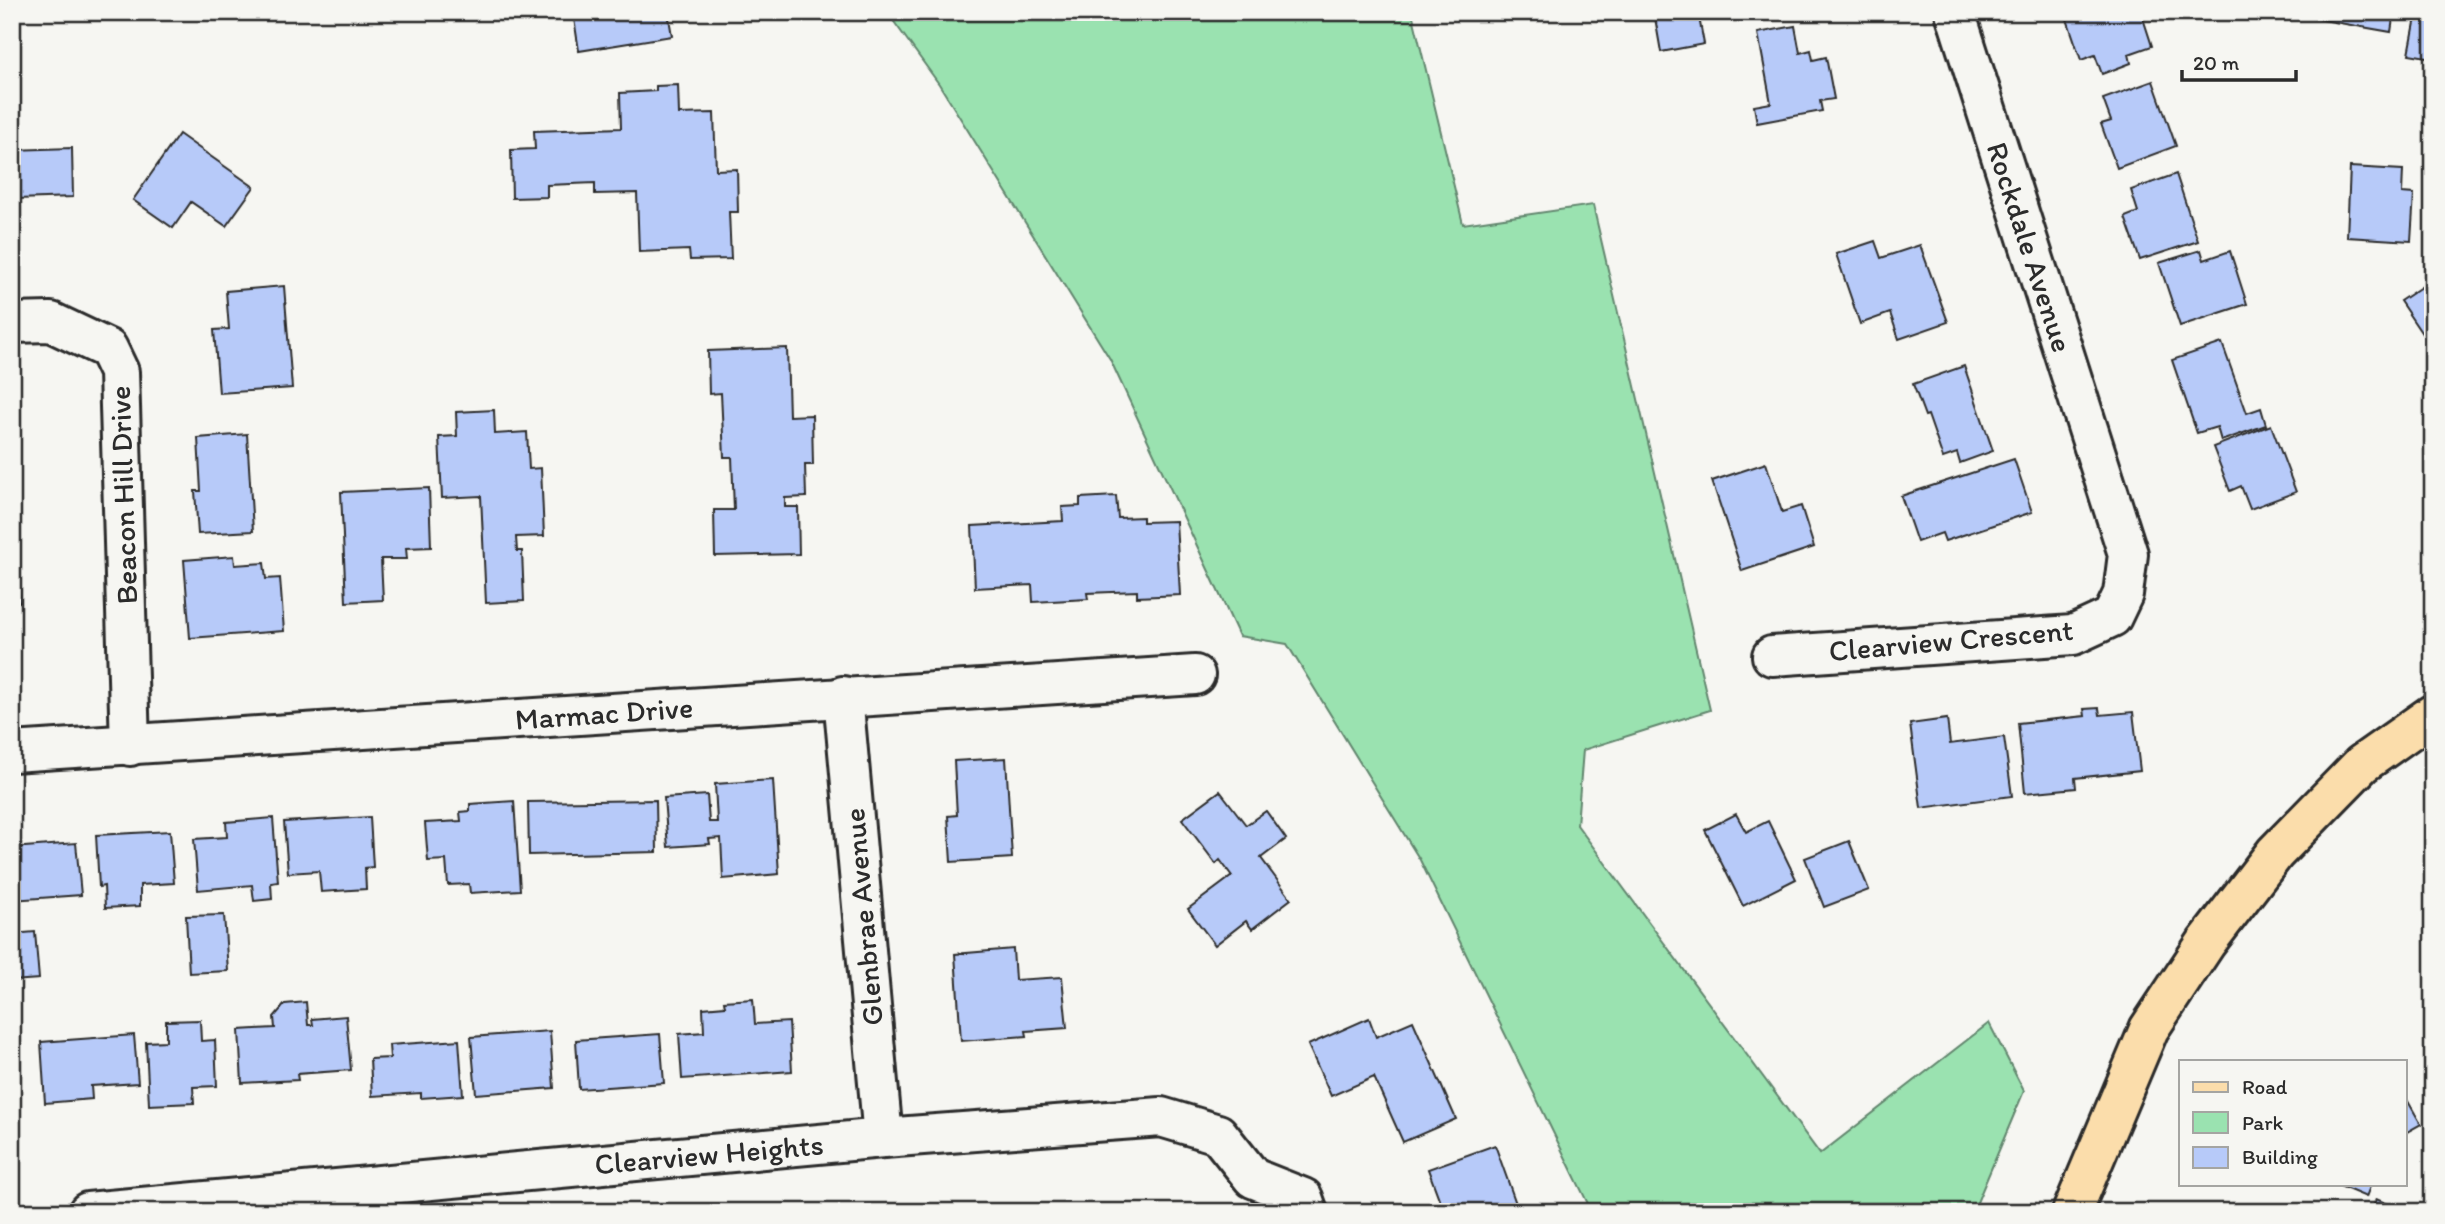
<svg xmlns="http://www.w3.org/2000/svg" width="2445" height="1224" viewBox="0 0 2445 1224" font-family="Itim,sans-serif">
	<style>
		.green { fill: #9ae2b0; stroke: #62866e; stroke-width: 2 }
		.building { fill: #b7caf9; stroke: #2b2b2b; stroke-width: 2 }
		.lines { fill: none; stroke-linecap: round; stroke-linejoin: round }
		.minor-casing { stroke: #2b2b2b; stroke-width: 44 }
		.major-casing { stroke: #2b2b2b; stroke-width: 44 }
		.minor { stroke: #f6f6f2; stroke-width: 38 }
		.major { stroke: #fbddab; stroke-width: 38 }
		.labels { text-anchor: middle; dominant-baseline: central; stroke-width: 5; stroke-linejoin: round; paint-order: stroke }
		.street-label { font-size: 30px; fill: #2b2b2b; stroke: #f6f6f2 }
	</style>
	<rect width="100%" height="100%" fill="#f6f6f2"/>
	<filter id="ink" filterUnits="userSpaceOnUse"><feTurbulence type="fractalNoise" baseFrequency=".0143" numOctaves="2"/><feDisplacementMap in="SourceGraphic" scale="14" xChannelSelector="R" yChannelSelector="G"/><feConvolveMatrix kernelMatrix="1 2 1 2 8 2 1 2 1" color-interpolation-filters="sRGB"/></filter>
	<g filter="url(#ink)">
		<!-- green -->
		<polygon class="green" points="887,12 1412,12 1463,224 1593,205 1710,710 1583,750 1577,825 1820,1154 1989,1023 2024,1091 1973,1212 1592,1212 1420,860 1287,644 1239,636 1110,359 939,84"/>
		<!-- building -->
		<g class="building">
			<polygon points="573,12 668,12 672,36 579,51"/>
			<polygon points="1654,12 1698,12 1704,44 1661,52"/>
			<polygon points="2077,12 2141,12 2152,46 2129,54 2131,63 2102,74 2095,55 2081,60 2066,16"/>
			<polygon points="2312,12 2394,12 2391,32 2311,18"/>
			<polygon points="2417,12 2433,12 2433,58 2409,54"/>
			<polygon points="1795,26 1800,53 1811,50 1813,60 1826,57 1834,99 1820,101 1822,111 1757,123 1754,106 1771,103 1758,33"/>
			<polygon points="2153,81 2176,146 2117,168 2101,124 2111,121 2103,99"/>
			<polygon points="678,85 679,114 714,113 716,170 737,169 738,212 729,212 731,259 690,260 689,250 639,252 637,193 595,194 595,183 547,185 547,197 512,198 511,150 535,149 534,131 621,128 620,93 656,91 656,86"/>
			<polygon points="179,134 254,187 226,226 191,202 173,228 133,200"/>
			<polygon points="72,148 73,197 17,199 17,216 12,217 12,150"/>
			<polygon points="2350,167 2403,170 2402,193 2414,194 2411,241 2347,237"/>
			<polygon points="2176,174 2198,241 2140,260 2125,217 2138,212 2131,190"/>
			<polygon points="1875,241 1881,258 1920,245 1948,322 1899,339 1890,313 1860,324 1836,254"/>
			<polygon points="2201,250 2204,260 2230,251 2247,304 2180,326 2159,263"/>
			<polygon points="2433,279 2433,350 2400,301"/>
			<polygon points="284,286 292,388 219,393 214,330 229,329 226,291"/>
			<polygon points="2222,343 2247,413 2261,408 2266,425 2221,441 2217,427 2197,433 2172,360"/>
			<polygon points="787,348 789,416 812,415 813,465 805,465 806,497 785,498 785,507 798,507 799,554 715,556 714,510 734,510 732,457 724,457 721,393 709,394 708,351"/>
			<polygon points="1964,366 1993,451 1960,463 1957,453 1943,458 1928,415 1925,416 1913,384"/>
			<polygon points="494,410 495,434 527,432 529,469 541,468 544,536 516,537 517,551 522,551 524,601 486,603 481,496 442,498 439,437 457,436 456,412"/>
			<polygon points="2271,425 2296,492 2250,509 2241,486 2230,491 2213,447"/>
			<polygon points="247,434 253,531 198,534 195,491 201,491 198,438"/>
			<polygon points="2014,459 2032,512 1945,541 1942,533 1917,542 1901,496"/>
			<polygon points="1766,463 1782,512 1801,506 1814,547 1742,571 1712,481"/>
			<polygon points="429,488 431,547 406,548 407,559 381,559 383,600 346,602 341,492"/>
			<polygon points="1116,496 1118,518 1143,517 1143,522 1176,521 1180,595 1137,597 1137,591 1087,593 1088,599 1033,602 1032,585 975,588 972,526 1063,521 1062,507 1080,506 1080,498"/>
			<polygon points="12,555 17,555 20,602 12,603"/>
			<polygon points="234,556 235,565 264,563 266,579 280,578 284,631 190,638 184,560"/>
			<polygon points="2099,708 2100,715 2133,712 2140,771 2075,778 2076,788 2025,793 2018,723 2085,716 2084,709"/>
			<polygon points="1947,719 1950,744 2004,737 2012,796 1921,808 1910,724"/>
			<polygon points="1006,758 1012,858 951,862 948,816 957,815 954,761"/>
			<polygon points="773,780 779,874 723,879 721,838 709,839 710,844 668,847 664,798 707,795 709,822 717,822 715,784"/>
			<polygon points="1220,791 1246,825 1266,811 1286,839 1261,858 1291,899 1252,929 1246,921 1215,945 1188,909 1232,876 1220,860 1216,864 1182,819"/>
			<polygon points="656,800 657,852 529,855 528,802"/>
			<polygon points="514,801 520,890 470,893 469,884 448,885 446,860 428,861 425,823 461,821 460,812 470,811 470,804"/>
			<polygon points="1736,814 1746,832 1768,821 1796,879 1743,906 1705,830"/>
			<polygon points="370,817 373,867 365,868 366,889 321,892 319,871 288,873 284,822"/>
			<polygon points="273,818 278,882 271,883 272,899 254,901 252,885 198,890 194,839 227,837 226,822"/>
			<polygon points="170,831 174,883 140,885 140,906 105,908 104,886 99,887 96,835"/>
			<polygon points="1849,841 1869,890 1824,907 1805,858"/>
			<polygon points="76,843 81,895 12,900 12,848"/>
			<polygon points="224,915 228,971 189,973 186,916"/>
			<polygon points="35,932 39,979 12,981 12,934"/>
			<polygon points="1013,949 1015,980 1062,977 1067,1028 1026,1031 1027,1036 961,1041 955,954"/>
			<polygon points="753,999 755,1024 789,1022 792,1071 682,1079 679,1034 704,1032 703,1008 725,1006 724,1001"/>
			<polygon points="306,1002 308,1025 313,1025 312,1019 346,1016 351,1070 297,1074 298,1080 242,1083 239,1030 275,1028 274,1017 285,1004"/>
			<polygon points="1369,1018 1376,1037 1413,1021 1456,1119 1403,1142 1374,1077 1331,1096 1308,1045"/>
			<polygon points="200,1020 201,1041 215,1040 217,1086 193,1087 194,1103 149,1105 146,1042 166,1041 166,1021"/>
			<polygon points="550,1031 554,1088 476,1094 471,1037"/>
			<polygon points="660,1034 664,1083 579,1089 576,1040"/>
			<polygon points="134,1035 138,1083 91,1086 92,1099 45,1103 41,1042"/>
			<polygon points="459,1040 463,1095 421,1098 421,1093 372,1096 370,1059 390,1058 389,1045"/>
			<polygon points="12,1048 17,1106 12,1106"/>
			<polygon points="2405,1096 2421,1124 2405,1133"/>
			<polygon points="1495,1145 1519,1212 1444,1212 1428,1169"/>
			<polygon points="2335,1184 2371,1184 2366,1197"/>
			<polygon points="2376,1199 2407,1212 2371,1212"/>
		</g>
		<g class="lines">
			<!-- minor casing -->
			<g class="minor-casing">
				<g id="minor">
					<polyline points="12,323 51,322 108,349 119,372 130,746"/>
					<polyline points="1772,656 2073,635 2112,617 2123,594 2128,554 1955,12"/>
					<polyline points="843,696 883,1138"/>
					<polyline points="12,752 1195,675"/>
					<polyline points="88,1212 883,1138 1161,1117 1218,1134 1253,1178 1303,1198 1308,1212"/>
				</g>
			</g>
			<!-- major casing -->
			<g class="major-casing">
				<polyline id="major" points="2072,1212 2149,1029 2206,943 2275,853 2362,764 2433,714"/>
			</g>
			<!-- minor -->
			<use href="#minor" class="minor"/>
			<!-- major -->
			<use href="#major" class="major"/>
		</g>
	</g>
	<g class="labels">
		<!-- street labels -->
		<g class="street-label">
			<text transform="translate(2030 247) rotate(72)">Rockdale Avenue</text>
			<text transform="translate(123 495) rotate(-92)">Beacon Hill Drive</text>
			<text transform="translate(1951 640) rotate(-5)">Clearview Crescent</text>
			<text transform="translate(604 713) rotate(-4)">Marmac Drive</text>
			<text transform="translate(863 917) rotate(-95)">Glenbrae Avenue</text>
			<text transform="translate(709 1154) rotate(-5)">Clearview Heights</text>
		</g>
	</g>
	<!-- margin -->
	<rect width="2445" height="1224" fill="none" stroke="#f6f6f2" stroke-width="42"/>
	<rect x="21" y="21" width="2403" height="1182" fill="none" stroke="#2b2b2b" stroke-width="2.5" filter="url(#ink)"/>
	<!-- legend -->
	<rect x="2179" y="1060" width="228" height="126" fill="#f6f6f2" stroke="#a5a5a2" stroke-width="2"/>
	<rect x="2193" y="1082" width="35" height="10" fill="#fbddab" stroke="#a5a5a2" stroke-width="2"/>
	<text x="2242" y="1094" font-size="21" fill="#2b2b2b">Road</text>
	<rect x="2193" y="1112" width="35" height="21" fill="#9ae2b0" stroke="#a5a5a2" stroke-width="2"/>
	<text x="2242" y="1130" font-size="21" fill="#2b2b2b">Park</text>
	<rect x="2193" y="1147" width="35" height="21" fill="#b7caf9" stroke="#a5a5a2" stroke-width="2"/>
	<text x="2242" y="1164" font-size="21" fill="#2b2b2b">Building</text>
	<!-- scale -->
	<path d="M2182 70v10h114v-10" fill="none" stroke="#2b2b2b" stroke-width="3.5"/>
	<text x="2193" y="70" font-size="21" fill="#2b2b2b" stroke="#f6f6f2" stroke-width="5" paint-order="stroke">20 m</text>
</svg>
